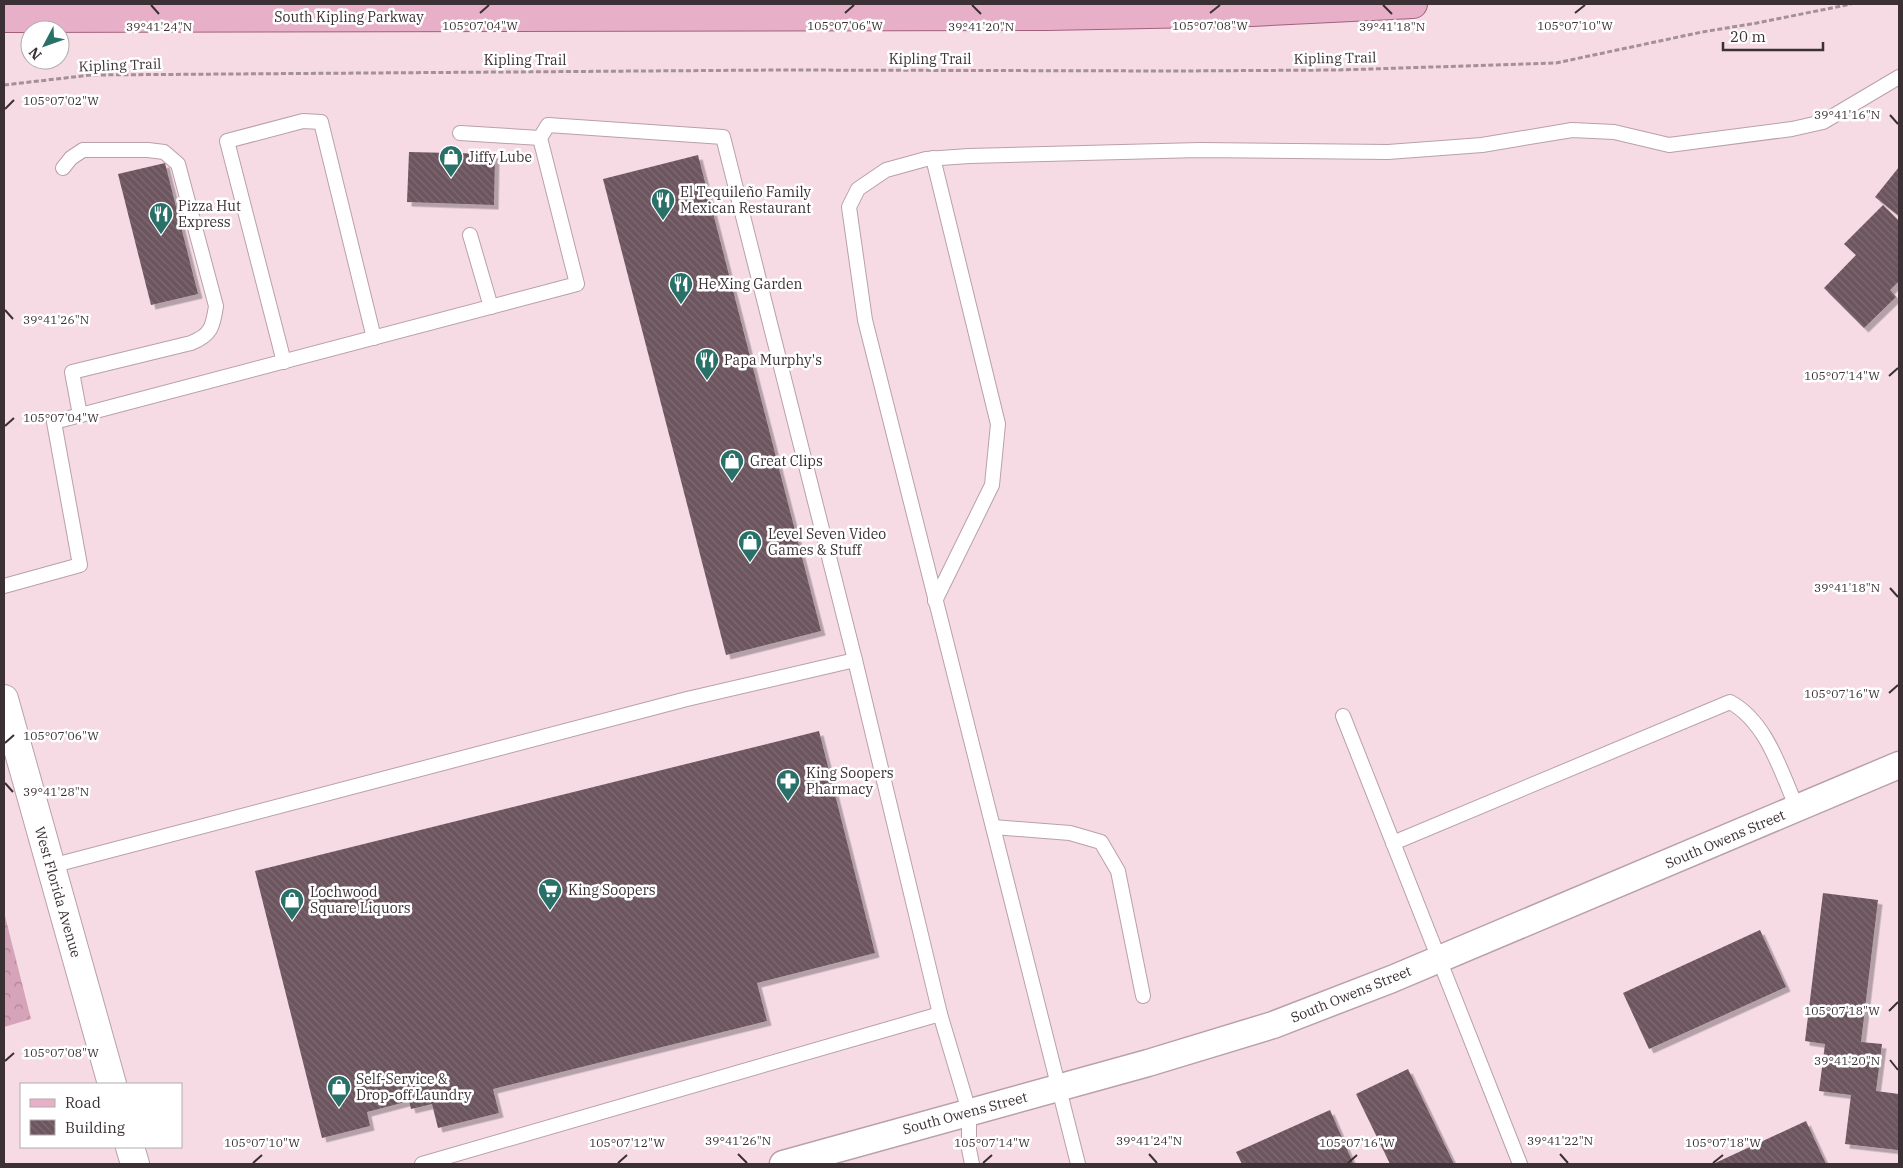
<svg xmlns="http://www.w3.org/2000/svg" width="1903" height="1168" viewBox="0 0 1903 1168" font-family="'IBM Plex Serif',serif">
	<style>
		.park { fill: url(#park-crowns) }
		.building { fill: url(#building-back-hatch); filter: url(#shadow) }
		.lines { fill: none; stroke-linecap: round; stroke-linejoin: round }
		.service-casing { stroke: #b9a0a9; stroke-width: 16 }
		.minor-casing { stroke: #b9a0a9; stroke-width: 29 }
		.tertiary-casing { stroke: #b9a0a9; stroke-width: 30 }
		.primary-casing { stroke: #a1617d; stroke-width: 30 }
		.path { stroke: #a49097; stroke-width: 3; stroke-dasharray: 5 2.5; stroke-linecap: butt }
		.service { stroke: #fff; stroke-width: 14 }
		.minor { stroke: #fff; stroke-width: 26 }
		.tertiary { stroke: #fff; stroke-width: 28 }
		.primary { stroke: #e8b0c8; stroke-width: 28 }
		.ticks { fill: none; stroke: #3b3034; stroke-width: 2 }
		.labels { text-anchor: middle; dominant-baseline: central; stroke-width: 5; stroke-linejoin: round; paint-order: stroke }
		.street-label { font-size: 14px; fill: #3b3034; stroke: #fff }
		.poi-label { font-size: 14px; fill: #3b3034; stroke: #fff; text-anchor: start }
		.ticks-label { font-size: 12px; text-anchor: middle; fill: #3b3034; stroke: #fff; stroke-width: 5; stroke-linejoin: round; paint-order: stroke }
	</style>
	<defs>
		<pattern id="park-crowns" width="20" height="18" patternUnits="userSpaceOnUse" patternTransform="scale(1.25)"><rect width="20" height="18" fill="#d6a4b8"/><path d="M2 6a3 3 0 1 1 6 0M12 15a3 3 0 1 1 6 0" fill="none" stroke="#af8696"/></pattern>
		<pattern id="building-back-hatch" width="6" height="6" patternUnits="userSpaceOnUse" patternTransform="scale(1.25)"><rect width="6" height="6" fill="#6c555e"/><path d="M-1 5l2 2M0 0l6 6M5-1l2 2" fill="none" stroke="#7e6b72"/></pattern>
		<filter id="shadow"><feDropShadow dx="4.5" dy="4.5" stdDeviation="0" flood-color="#0004"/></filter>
	</defs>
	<rect width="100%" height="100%" fill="#f6dbe5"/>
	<!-- park -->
	<polygon class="park" points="4,912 31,1019 4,1027"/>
	<!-- building -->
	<g class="building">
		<polygon points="409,152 495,154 494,205 407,202"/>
		<polygon points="698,155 821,631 726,655 603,179"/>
		<polygon points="165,163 198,294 151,305 118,174"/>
		<polygon points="1899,167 1899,216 1875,197"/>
		<polygon points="1883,205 1899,221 1899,281 1890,290 1896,297 1864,328 1824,288 1856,255 1844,244"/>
		<polygon points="819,731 875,953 757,983 767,1021 493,1089 499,1113 438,1128 432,1104 411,1109 409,1101 367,1112 370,1126 322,1138 255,871"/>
		<polygon points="1823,893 1878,900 1861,1042 1882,1044 1876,1091 1899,1094 1898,1150 1845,1144 1851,1095 1819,1091 1825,1044 1805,1041"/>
		<polygon points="1760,930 1786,987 1649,1049 1623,993"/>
		<polygon points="1408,1069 1454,1164 1390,1164 1356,1094"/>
		<polygon points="1330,1110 1353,1163 1242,1164 1236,1152"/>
		<polygon points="1806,1121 1826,1164 1713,1164"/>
	</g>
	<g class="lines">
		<!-- service casing -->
		<g class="service-casing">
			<g id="service">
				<polyline points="460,133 540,138"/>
				<polyline points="933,158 998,424 992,485 935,601"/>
				<path d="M63 168 71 158 83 150H148L164 152 178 164 216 306C213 327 211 335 191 343L72 372 80 415"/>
				<polyline points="470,235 491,307"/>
				<polyline points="284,362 227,141 303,121 321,122 374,338"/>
				<polyline points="4,586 80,565 54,422 577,284 540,138 548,125 723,137 855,660 940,1014 969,1111 969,1149 972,1164"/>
				<polyline points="1343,716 1520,1164"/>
				<polyline points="993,827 1070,833 1101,842 1118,871 1143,996"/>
				<path d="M1393 843 1730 702C1767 722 1781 772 1797 808"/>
				<polyline points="51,866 687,699 855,660"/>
				<polyline points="422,1164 940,1014"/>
				<polyline points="1078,1164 865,320 849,207 858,189 886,170 926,159 969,156 1200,150 1388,152 1482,145 1572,130 1614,132 1669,145 1792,129 1823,122 1899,77"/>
			</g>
		</g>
		<!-- minor casing -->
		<g class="minor-casing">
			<polyline id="minor" points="783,1164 1148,1063 1273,1025 1392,979 1899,765"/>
		</g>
		<!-- tertiary casing -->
		<g class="tertiary-casing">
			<g id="tertiary">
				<polyline points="4,699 112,1084"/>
				<polyline points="130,1147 135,1164"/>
			</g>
		</g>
		<!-- primary casing -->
		<g class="primary-casing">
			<polyline id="primary" points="4,18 1047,16 1252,12 1413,4"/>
		</g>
		<!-- path -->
		<polyline class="path" points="4,85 91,75 780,70 1177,71 1339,70 1556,63 1702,32 1757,23 1851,4"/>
		<!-- service -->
		<use href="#service" class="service"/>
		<!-- minor -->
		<use href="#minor" class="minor"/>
		<!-- tertiary -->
		<use href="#tertiary" class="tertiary"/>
		<!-- primary -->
		<use href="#primary" class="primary"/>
	</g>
	<!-- ticks -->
	<path class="ticks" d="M151 5 159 14M972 5 981 14M1383 5 1392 14M480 13 489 5M845 13 854 5M1210 13 1220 5M1575 13 1585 5M5 109 14 100M1890 115 1898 124M5 310 13 319M1889 376 1898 368M5 426 14 418M1890 588 1898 597M1889 693 1898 685M5 743 14 735M5 783 13 792M1889 1011 1898 1002M1890 1060 1898 1070M5 1061 14 1053M738 1154 747 1163M1149 1154 1157 1163M1560 1154 1568 1163M253 1163 262 1155M618 1163 627 1155M983 1163 992 1155M1348 1163 1357 1155M1713 1163 1723 1155"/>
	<!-- icons -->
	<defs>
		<g id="shop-pin" transform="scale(1.25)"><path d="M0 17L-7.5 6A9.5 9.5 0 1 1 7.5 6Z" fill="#297168" stroke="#fff"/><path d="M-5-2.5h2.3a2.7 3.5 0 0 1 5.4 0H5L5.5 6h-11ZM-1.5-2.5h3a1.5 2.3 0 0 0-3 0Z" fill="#fff"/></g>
		<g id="restaurant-pin" transform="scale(1.25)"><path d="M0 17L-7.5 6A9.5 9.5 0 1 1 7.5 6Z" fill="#297168" stroke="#fff"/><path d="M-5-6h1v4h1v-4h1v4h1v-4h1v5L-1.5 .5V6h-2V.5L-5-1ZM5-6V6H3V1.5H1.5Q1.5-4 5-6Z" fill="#fff"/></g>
		<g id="pharmacy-pin" transform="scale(1.25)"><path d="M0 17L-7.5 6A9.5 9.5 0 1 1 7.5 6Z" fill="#297168" stroke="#fff"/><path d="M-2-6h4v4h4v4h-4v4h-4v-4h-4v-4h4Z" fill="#fff"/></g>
		<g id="supermarket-pin" transform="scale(1.25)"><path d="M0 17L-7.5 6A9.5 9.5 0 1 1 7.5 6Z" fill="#297168" stroke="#fff"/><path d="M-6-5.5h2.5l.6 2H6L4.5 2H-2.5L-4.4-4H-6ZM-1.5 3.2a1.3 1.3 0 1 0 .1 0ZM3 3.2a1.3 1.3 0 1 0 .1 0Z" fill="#fff"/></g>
	</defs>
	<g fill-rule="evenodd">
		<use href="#shop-pin" x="451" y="157"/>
		<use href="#restaurant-pin" x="663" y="200"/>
		<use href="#restaurant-pin" x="161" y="214"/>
		<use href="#restaurant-pin" x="681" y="284"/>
		<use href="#restaurant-pin" x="707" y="360"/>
		<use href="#shop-pin" x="732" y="461"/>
		<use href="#shop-pin" x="750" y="542"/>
		<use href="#pharmacy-pin" x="788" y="781"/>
		<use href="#supermarket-pin" x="550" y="890"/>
		<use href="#shop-pin" x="292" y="900"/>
		<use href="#shop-pin" x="339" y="1087"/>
	</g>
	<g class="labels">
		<!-- street labels -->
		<g class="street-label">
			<text x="349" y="17">South Kipling Parkway</text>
			<text transform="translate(1335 58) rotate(-1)">Kipling Trail</text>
			<text x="930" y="59">Kipling Trail</text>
			<text x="525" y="60">Kipling Trail</text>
			<text transform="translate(120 65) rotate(-2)">Kipling Trail</text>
			<text transform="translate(1725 839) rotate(-23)">South Owens Street</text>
			<text transform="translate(58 892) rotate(74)">West Florida Avenue</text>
			<text transform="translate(1351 994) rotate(-22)">South Owens Street</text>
			<text transform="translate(965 1113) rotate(-15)">South Owens Street</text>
		</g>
		<!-- poi labels -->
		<g class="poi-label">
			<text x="468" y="157">Jiffy Lube</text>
			<text x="680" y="192">El Tequileño Family<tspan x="680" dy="16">Mexican Restaurant</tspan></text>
			<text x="178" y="206">Pizza Hut<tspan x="178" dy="16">Express</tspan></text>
			<text x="698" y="284">He Xing Garden</text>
			<text x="724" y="360">Papa Murphy's</text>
			<text x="750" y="461">Great Clips</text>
			<text x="768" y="534">Level Seven Video<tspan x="768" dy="16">Games &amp; Stuff</tspan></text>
			<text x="806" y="773">King Soopers<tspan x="806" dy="16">Pharmacy</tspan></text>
			<text x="568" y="890">King Soopers</text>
			<text x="310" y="892">Lochwood<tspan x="310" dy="16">Square Liquors</tspan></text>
			<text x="356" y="1079">Self-Service &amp;<tspan x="356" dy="16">Drop-off Laundry</tspan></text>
		</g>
	</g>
	<g class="ticks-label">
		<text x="480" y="30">105°07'04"W</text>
		<text x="845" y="30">105°07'06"W</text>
		<text x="1210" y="30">105°07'08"W</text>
		<text x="1575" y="30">105°07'10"W</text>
		<text x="159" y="31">39°41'24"N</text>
		<text x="981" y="31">39°41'20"N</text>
		<text x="1392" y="31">39°41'18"N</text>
		<text x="61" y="105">105°07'02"W</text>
		<text x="1847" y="119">39°41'16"N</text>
		<text x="56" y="324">39°41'26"N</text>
		<text x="1842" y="380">105°07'14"W</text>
		<text x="61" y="422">105°07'04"W</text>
		<text x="1847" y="592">39°41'18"N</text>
		<text x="1842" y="698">105°07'16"W</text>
		<text x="61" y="740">105°07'06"W</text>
		<text x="56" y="796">39°41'28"N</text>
		<text x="1842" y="1015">105°07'18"W</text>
		<text x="61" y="1057">105°07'08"W</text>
		<text x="1847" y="1065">39°41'20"N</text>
		<text x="738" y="1145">39°41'26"N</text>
		<text x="1149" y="1145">39°41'24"N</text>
		<text x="1560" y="1145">39°41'22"N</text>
		<text x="262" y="1147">105°07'10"W</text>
		<text x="627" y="1147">105°07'12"W</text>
		<text x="992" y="1147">105°07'14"W</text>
		<text x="1357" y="1147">105°07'16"W</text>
		<text x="1723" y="1147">105°07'18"W</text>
	</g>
	<!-- border -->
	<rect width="1903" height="1168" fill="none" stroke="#3b3034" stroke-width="10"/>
	<!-- legend -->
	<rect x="20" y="1083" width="162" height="65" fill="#ffffff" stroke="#b1acae"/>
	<rect x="30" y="1099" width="25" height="8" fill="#e8b0c8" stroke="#b1acae"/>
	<text x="65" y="1108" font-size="15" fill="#3b3034">Road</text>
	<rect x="30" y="1120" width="25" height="15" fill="url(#building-back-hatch)" stroke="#b1acae"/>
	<text x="65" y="1133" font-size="15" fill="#3b3034">Building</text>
	<!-- north arrow -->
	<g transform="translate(45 45) rotate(229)"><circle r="24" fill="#ffffff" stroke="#b1acae"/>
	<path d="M0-4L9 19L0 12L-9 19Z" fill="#297168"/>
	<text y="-8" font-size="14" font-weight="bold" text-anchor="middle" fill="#3b3034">N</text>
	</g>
	<!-- scale -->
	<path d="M1723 42v8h100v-8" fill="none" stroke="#3b3034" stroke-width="2.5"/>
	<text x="1730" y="42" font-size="15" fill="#3b3034" stroke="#ffffff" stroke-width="4" paint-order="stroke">20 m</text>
</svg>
